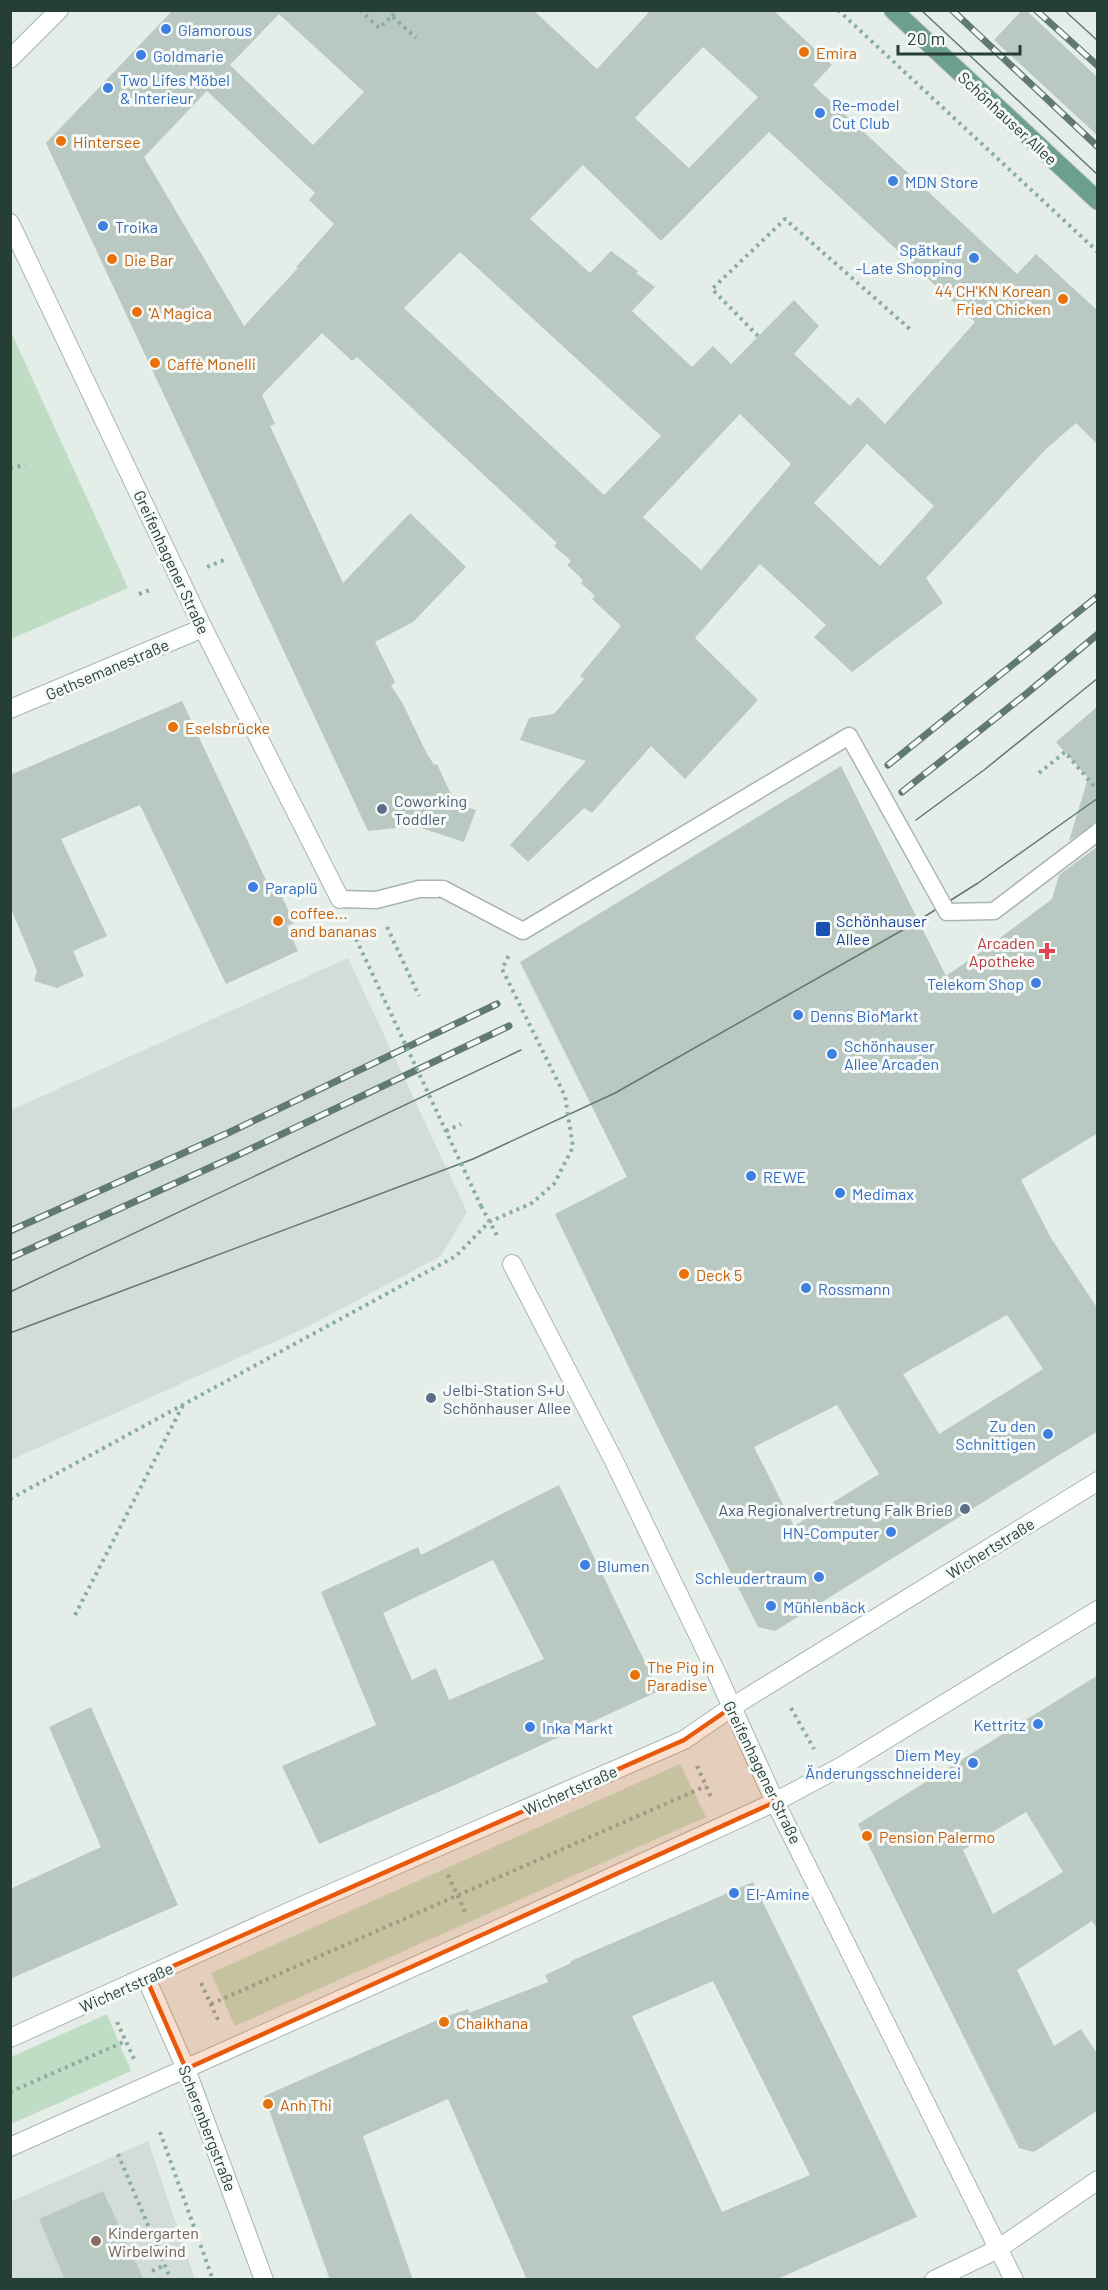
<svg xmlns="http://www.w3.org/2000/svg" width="1108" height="2290" viewBox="0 0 1108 2290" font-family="Barlow,sans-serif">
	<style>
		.built { fill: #d3ddd8 }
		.green { fill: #bfdcc5 }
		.building { fill: #bac8c2; fill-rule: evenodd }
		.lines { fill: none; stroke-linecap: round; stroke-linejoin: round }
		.service-casing { stroke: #a8b5b0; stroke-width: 19 }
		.minor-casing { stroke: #a8b5b0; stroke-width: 20 }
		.tertiary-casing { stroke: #a8b5b0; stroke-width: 20 }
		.primary-casing { stroke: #c2c9c7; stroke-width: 20 }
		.path { stroke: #87aea0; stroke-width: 4; stroke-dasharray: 3 4.5; stroke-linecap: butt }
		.service { stroke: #fff; stroke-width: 16 }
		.minor { stroke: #fff; stroke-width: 18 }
		.tertiary { stroke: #fff; stroke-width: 18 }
		.primary { stroke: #6c9f8f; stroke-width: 18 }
		.tram { stroke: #607971; stroke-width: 1.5 }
		.rail-casing { stroke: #607971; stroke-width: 7 }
		.rail { stroke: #f5f9f7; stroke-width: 4.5; stroke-dasharray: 14; stroke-linecap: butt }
		.service-bridge-casing { stroke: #a8b5b0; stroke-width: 19; stroke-linecap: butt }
		.path-bridge { stroke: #87aea0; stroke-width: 4; stroke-dasharray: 3 4.5; stroke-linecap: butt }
		.service-bridge { stroke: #fff; stroke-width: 16 }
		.marked { fill: #e8590c; fill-opacity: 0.2; stroke: #e8590c; stroke-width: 4.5; stroke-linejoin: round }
		.shop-dot { fill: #3f7fe0; stroke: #f5f9f7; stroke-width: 2 }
		.food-dot { fill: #e8710a; stroke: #f5f9f7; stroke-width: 2 }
		.service-dot { fill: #5c6f8a; stroke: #f5f9f7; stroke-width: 2 }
		.transit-dot { fill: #1a4fb4; stroke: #f5f9f7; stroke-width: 2 }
		.health-dot { fill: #e0444e; stroke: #f5f9f7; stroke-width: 2 }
		.education-dot { fill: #8d6e63; stroke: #f5f9f7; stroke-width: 2 }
		.labels { text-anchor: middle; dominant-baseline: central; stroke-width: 6; stroke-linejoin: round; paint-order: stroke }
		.shop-label { font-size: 16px; fill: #366cbe; stroke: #f5f9f7; text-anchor: start }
		.food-label { font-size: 16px; fill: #c56008; stroke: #f5f9f7; text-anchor: start }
		.street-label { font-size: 16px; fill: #253e36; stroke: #f5f9f7 }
		.service-label { font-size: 16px; fill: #4e5e75; stroke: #f5f9f7; text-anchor: start }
		.transit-label { font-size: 16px; fill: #164399; stroke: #f5f9f7; text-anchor: start }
		.health-label { font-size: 16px; fill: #be3a42; stroke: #f5f9f7; text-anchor: end }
		.education-label { font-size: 16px; fill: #785e54; stroke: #f5f9f7; text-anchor: start }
	</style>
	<rect width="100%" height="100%" fill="#e5ede9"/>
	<!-- built -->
	<g class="built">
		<polygon points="348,958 467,1212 441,1256 305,1328 11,1460 11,1110"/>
		<polygon points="148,2141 195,2279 11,2279 10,2202"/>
	</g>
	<!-- green -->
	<g class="green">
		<polygon points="11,332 128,588 11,639 10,639"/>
		<polygon points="680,1764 706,1817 235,2026 211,1973"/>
		<polygon points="107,2014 131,2071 11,2124 11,2057"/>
	</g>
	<!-- building -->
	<g class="building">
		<path d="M173 10H533L597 69 651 10H773L832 65 813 85 1017 274 1036 254 1098 311V445L1076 423 1046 449 926 578 943 603 852 672 814 637 826 625 760 564 695 638 758 700 685 779 651 746 592 813 584 808 528 862 510 845 586 761 520 740 529 718 554 714 584 679 580 676 621 626 592 599 595 596 581 583 583 580 567 565 571 561 554 546 557 543 357 357 352 361 322 333 262 395 275 424 270 426 343 583 410 513 466 567 413 622 375 642 395 682 391 686 402 702 426 752 434 765 437 764 455 803 476 810 464 842 415 826 368 831 46 143ZM279 14 364 92 313 145 230 65ZM703 47 758 97 689 168 635 118ZM207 91 315 193 309 200 334 224 296 267 298 268 244 326 144 157ZM769 132 975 322 885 424 858 397 850 406 794 354 819 326 794 300 731 364 713 346 692 367 632 311 655 287 636 273 638 271 611 251 590 273 530 219 583 165 661 241ZM460 252 661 436 604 495 404 308ZM740 414 791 464 701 570 643 517ZM867 444 934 506 880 566 814 503Z"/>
		<polygon points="1022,10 1026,10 1098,78 1098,136 994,40"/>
		<polygon points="182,701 272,893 279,890 294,923 287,926 298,951 226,984 140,805 61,839 107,936 73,951 84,976 57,988 34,981 37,971 10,906 10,775"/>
		<polygon points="1098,706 1098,822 1069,841 1088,778 1056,742"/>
		<path d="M841 766 946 976 988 947 1052 899 1059 875 1098 846V1133L1021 1180 1051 1238 1098 1309V1431L775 1631 758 1627 660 1432 555 1214 627 1177 520 962ZM1007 1315 1043 1369 939 1434 903 1374ZM837 1405 879 1474 794 1526 754 1447Z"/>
		<path d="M559 1485 659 1691 459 1783 319 1844 282 1766 376 1725 321 1592 418 1547 421 1555ZM493 1560 544 1659 449 1700 436 1668 412 1680 383 1613Z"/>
		<path d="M1098 1675V1930L1092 1921 1017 1970 1054 2046 1081 2029 1098 2055V2110L1034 2152 1019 2148 858 1824ZM1026 1812 1063 1872 993 1914 963 1850Z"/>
		<polygon points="91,1707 178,1905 10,1979 10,1889 101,1847 49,1727"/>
		<path d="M753 1882 917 2217 775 2280H527L448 2099 363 2136 413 2280H330L264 2096 442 2018 468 2009 469 2013 548 1982 545 1975 571 1963V1961ZM713 1981 810 2175 722 2212 632 2016Z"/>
		<polygon points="103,2191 144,2280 65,2280 39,2219"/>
	</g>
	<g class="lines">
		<!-- service casing -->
		<g class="service-casing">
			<polyline id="service" points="340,899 376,900 419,889 443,889"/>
		</g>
		<!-- minor casing -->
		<g class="minor-casing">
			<g id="minor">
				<polyline points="10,59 59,10"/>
				<polyline points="10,223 203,628 340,899"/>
				<polyline points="10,709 203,628"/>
				<polyline points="512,1264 613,1459 717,1674 775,1802 1014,2280"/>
				<polyline points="146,1978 186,2069 264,2280"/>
				<polyline points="934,2280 998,2249 1098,2180"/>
			</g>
		</g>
		<!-- tertiary casing -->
		<g class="tertiary-casing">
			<g id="tertiary">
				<polyline points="10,2038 302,1906 684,1740 732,1707 1098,1481"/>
				<polyline points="10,2147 476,1939 775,1802 844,1765 1098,1610"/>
			</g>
		</g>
		<!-- primary casing -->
		<g class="primary-casing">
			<polyline id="primary" points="893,10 1098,201"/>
		</g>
		<!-- path -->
		<g class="path">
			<polyline points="360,10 379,28 392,16 416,38"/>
			<polyline points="838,10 1098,252"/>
			<polyline points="392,16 398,10"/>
			<polyline points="758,336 712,289 785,219 911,330"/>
			<polyline points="10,468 25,465"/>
			<polyline points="207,567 224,560"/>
			<polyline points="139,594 153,589"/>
			<polyline points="1039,773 1065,752 1098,791"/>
			<polyline points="352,927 356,939"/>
			<polyline points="387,927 419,996"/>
			<polyline points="446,1131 461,1124"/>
			<polyline points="481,1206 499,1239"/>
			<polyline points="10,1499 456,1256 489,1222"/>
			<polyline points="75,1615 183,1405"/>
			<polyline points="791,1708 814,1749"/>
			<polyline points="697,1766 711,1797"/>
			<polyline points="448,1875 465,1912"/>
			<polyline points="201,1983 219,2022"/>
			<polyline points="211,2004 706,1786"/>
			<polyline points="117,2022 134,2059"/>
			<polyline points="10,2092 126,2041"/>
			<polyline points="160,2132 213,2280"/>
			<polyline points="118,2154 171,2280"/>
			<polyline points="152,2271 165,2265"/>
		</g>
		<!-- service -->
		<use href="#service" class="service"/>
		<!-- minor -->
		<use href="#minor" class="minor"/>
		<!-- tertiary -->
		<use href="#tertiary" class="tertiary"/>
		<!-- primary -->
		<use href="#primary" class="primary"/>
		<!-- tram -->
		<g class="tram">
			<polyline points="921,10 1098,175"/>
			<polyline points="1064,10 1098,41"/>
			<polyline points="916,820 984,770 1098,678"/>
			<polyline points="10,1292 521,1050"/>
			<polyline points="10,1333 473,1159 615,1093 908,927 978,883 1098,798"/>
		</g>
		<!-- rail casing -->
		<g class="rail-casing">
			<g id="rail">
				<polyline points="952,10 1098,147"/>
				<polyline points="1036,10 1098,66"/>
				<polyline points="888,765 1098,596"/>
				<polyline points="902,792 1026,694 1098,634"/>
				<polyline points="10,1231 228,1133 497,1004"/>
				<polyline points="10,1258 240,1154 509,1026"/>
			</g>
		</g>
		<!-- rail -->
		<use href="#rail" class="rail"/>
		<!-- service-bridge casing -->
		<g class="service-bridge-casing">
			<polyline id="service-bridge" points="443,889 523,931 849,736 947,912 994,911 1098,832"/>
		</g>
		<!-- path-bridge -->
		<g class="path-bridge">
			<polyline points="356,939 481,1206"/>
			<polyline points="489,1222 532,1203 554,1184 573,1147 565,1096 502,969 509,955"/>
		</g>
		<!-- service-bridge -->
		<use href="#service-bridge" class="service-bridge"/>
	</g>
	<!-- marked area -->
	<path class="marked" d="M732 1707 775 1802 186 2069 146 1978 684 1740Z"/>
	<!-- markers -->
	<g class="shop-dot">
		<circle cx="166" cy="29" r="6"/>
		<circle cx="141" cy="55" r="6"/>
		<circle cx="108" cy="88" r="6"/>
		<circle cx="820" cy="113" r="6"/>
		<circle cx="893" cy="181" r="6"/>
		<circle cx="103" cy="226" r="6"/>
		<circle cx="974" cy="258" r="6"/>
		<circle cx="253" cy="887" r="6"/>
		<circle cx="1036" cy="983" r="6"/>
		<circle cx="798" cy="1015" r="6"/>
		<circle cx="832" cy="1054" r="6"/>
		<circle cx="751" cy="1176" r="6"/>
		<circle cx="840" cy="1193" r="6"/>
		<circle cx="806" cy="1288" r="6"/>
		<circle cx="1048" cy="1434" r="6"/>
		<circle cx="891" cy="1532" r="6"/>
		<circle cx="585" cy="1565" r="6"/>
		<circle cx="819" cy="1577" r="6"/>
		<circle cx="771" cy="1606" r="6"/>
		<circle cx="1038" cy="1724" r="6"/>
		<circle cx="530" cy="1727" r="6"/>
		<circle cx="973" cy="1763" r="6"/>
		<circle cx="734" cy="1893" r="6"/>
	</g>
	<g class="food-dot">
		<circle cx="804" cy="52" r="6"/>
		<circle cx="61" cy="141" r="6"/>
		<circle cx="112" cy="259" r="6"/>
		<circle cx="1063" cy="299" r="6"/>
		<circle cx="137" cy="312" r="6"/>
		<circle cx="155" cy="363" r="6"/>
		<circle cx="173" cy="727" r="6"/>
		<circle cx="278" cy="921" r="6"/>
		<circle cx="684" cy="1274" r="6"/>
		<circle cx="635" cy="1675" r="6"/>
		<circle cx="867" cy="1836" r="6"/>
		<circle cx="444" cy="2022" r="6"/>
		<circle cx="268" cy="2104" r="6"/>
	</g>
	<g class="service-dot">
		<circle cx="382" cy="809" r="6"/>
		<circle cx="431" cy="1398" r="6"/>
		<circle cx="965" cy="1509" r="6"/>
	</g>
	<rect class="transit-dot" x="815" y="921" width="16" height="16" rx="3"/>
	<path class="health-dot" d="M1044 942h6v6h6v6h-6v6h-6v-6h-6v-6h6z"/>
	<circle class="education-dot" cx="96" cy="2241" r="6"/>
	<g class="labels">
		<!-- shop labels -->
		<g class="shop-label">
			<text x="178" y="29">Glamorous</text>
			<text x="153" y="55">Goldmarie</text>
			<text x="120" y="79">Two Lifes Möbel<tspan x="120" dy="18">&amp; Interieur</tspan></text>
			<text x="832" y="104">Re-model<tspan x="832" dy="18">Cut Club</tspan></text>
			<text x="905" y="181">MDN Store</text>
			<text x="115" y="226">Troika</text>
			<text x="962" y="249" text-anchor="end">Spätkauf<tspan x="962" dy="18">-Late Shopping</tspan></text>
			<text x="265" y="887">Paraplü</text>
			<text x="1024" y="983" text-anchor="end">Telekom Shop</text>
			<text x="810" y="1015">Denns BioMarkt</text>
			<text x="844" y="1045">Schönhauser<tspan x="844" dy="18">Allee Arcaden</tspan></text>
			<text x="763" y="1176">REWE</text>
			<text x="852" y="1193">Medimax</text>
			<text x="818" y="1288">Rossmann</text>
			<text x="1036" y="1425" text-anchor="end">Zu den<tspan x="1036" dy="18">Schnittigen</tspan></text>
			<text x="879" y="1532" text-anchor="end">HN-Computer</text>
			<text x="597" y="1565">Blumen</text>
			<text x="807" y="1577" text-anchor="end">Schleudertraum</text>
			<text x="783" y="1606">Mühlenbäck</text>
			<text x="1026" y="1724" text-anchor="end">Kettritz</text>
			<text x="542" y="1727">Inka Markt</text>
			<text x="961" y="1754" text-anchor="end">Diem Mey<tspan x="961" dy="18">Änderungsschneiderei</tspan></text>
			<text x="746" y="1893">El-Amine</text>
		</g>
		<!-- food labels -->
		<g class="food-label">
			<text x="816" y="52">Emira</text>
			<text x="73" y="141">Hintersee</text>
			<text x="124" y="259">Die Bar</text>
			<text x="1051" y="290" text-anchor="end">44 CH'KN Korean<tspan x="1051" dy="18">Fried Chicken</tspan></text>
			<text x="149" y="312">'A Magica</text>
			<text x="167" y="363">Caffè Monelli</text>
			<text x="185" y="727">Eselsbrücke</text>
			<text x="290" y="912">coffee...<tspan x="290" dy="18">and bananas</tspan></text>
			<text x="696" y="1274">Deck 5</text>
			<text x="647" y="1666">The Pig in<tspan x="647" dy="18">Paradise</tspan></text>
			<text x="879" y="1836">Pension Palermo</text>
			<text x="456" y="2022">Chaikhana</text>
			<text x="280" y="2104">Anh Thi</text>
		</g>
		<!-- street labels -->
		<g class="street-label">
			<text transform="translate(1008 118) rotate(43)">Schönhauser Allee</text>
			<text transform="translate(172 562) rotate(65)">Greifenhagener Straße</text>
			<text transform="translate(107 669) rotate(-23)">Gethsemanestraße</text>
			<text transform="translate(990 1548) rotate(-32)">Wichertstraße</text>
			<text transform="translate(763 1772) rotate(64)">Greifenhagener Straße</text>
			<text transform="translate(570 1790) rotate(-24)">Wichertstraße</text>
			<text transform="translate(126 1987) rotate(-24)">Wichertstraße</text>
			<text transform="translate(208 2128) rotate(69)">Scherenbergstraße</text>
		</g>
		<!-- service labels -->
		<g class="service-label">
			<text x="394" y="800">Coworking<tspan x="394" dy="18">Toddler</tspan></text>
			<text x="443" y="1389">Jelbi-Station S+U<tspan x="443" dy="18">Schönhauser Allee</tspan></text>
			<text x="953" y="1509" text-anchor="end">Axa Regionalvertretung Falk Brieß</text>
		</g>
		<!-- transit labels -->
		<g class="transit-label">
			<text x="836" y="920">Schönhauser<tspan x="836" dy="18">Allee</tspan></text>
		</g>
		<!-- health labels -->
		<g class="health-label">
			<text x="1035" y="942">Arcaden<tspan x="1035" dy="18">Apotheke</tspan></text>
		</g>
		<!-- education labels -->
		<g class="education-label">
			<text x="108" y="2232">Kindergarten<tspan x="108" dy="18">Wirbelwind</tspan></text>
		</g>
	</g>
	<!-- border -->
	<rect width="1108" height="2290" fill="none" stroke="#253e36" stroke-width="24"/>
	<!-- scale -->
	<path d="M898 45v9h122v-9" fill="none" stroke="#253e36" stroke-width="3"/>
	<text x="907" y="45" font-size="18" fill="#253e36" stroke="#f5f9f7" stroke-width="4.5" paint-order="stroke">20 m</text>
</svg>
